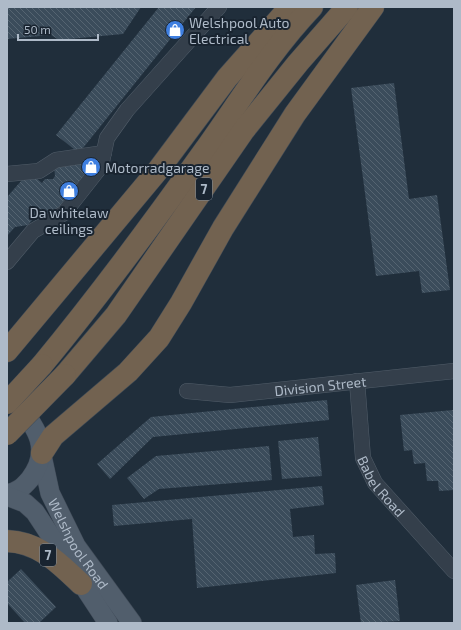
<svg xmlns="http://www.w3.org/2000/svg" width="461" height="630" viewBox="0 0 461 630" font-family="'Exo 2',sans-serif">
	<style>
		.building { fill: url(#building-back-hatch) }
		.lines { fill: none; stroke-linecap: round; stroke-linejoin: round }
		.minor-casing { stroke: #515d69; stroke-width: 16 }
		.major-casing { stroke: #404b58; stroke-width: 20 }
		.highway-casing { stroke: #3e4a56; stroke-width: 23 }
		.minor { stroke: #343f4b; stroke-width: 15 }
		.major { stroke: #515e6c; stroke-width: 19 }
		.highway { stroke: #726250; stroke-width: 22 }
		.highway-bridge-casing { stroke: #3e4a56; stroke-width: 23; stroke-linecap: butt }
		.highway-bridge { stroke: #726250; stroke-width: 22 }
		.labels { text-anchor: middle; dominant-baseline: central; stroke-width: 4; stroke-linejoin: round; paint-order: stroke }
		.shield { fill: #192430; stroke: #818d9a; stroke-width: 1 }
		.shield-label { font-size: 13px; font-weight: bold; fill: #aebac8 }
		.poi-label { font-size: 14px; fill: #aebac8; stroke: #192430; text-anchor: start }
		.street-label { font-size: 14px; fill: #aebac8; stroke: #192430 }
	</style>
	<defs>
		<pattern id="building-back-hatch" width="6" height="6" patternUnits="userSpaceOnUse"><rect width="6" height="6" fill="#3b4c5b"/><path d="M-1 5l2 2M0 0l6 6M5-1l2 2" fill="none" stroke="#556471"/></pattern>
	</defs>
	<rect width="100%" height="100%" fill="#202e3b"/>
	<!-- building -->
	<g class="building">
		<polygon points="7,7 141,7 123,34 59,40 51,35 7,39"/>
		<polygon points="159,7 196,7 79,153 56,135"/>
		<polygon points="394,83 409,199 437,195 450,290 422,293 419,271 376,276 351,88"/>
		<polygon points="95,162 58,211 49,212 43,219 33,219 28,225 15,227 7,236 7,197 22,180 36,178 42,183 45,179 53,179 55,176 54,166"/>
		<polygon points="327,400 329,420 153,437 110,479 97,464 151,417"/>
		<polygon points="453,410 454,490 439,491 438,481 427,481 425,463 414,464 412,450 404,451 400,415"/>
		<polygon points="318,437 322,476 282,479 278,441"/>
		<polygon points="269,446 272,480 159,489 144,499 127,478 156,456"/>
		<polygon points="322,486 324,505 290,509 293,537 314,535 315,554 335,553 336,573 197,588 192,519 114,526 112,505"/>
		<polygon points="21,569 56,607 39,623 25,623 7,603 7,582"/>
		<polygon points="395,580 400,621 361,623 356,585"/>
	</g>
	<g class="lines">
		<!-- minor casing -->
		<g class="minor-casing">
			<g id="minor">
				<polyline points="7,174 39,171 56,160 104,153"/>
				<polyline points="7,262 33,231 64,213 101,166 107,138 127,110 219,7"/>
				<path id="s1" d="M357 381 363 458 375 483 454 571"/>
				<path id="s2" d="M187 391 230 395 454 371"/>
			</g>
		</g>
		<!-- major casing -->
		<g class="major-casing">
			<g id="major">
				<path id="s3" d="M42 456 50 493 76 546 132 623"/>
				<path d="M7 494C18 492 23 487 30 479 52 450 37 428 17 403"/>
				<polyline points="7,496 25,503 35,512 108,623"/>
			</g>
		</g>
		<!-- highway casing -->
		<g class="highway-casing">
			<g id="highway">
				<polyline points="7,351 159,169 227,78 290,7"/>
				<path d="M42 365C99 296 153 223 205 150 240 101 271 50 312 7"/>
				<polyline points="65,375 116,315 244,130 298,63 347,7"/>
				<polyline points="42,453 53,436 128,372 159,338 181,303 223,228 295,114 373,7"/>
				<path d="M7 541C39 542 59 563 81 584"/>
			</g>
		</g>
		<!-- minor -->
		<use href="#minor" class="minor"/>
		<!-- major -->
		<use href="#major" class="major"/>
		<!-- highway -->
		<use href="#highway" class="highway"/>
		<!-- highway-bridge casing -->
		<g class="highway-bridge-casing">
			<g id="highway-bridge">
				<polyline points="7,403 42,365"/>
				<polyline points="7,434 65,375"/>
			</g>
		</g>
		<!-- highway-bridge -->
		<use href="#highway-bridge" class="highway-bridge"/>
	</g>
	<!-- icons -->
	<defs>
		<g id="shop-disc" transform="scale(1)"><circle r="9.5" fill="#3f7fe0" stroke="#192430"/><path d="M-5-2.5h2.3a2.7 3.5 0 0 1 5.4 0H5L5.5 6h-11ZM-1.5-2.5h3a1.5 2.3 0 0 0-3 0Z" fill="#fff"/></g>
	</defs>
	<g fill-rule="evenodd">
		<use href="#shop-disc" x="175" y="30"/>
		<use href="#shop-disc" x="91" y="167"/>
		<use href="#shop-disc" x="69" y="191"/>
	</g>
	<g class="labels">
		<!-- shield labels -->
		<g class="shield">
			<rect x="196" y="178" width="16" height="22" rx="3"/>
			<rect x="40" y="544" width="16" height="22" rx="3"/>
		</g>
		<g class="shield-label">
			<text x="204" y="189">7</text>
			<text x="48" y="555">7</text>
		</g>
		<!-- poi labels -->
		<g class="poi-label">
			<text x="189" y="22">Welshpool Auto<tspan x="189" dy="16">Electrical</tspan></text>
			<text x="105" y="167">Motorradgarage</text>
			<text x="69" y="212" text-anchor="middle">Da whitelaw<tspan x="69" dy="16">ceilings</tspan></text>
		</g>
		<!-- street labels -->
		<g class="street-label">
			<text stroke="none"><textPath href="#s2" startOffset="134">Division Street</textPath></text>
			<text stroke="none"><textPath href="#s1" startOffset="111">Babel Road</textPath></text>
			<text stroke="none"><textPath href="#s3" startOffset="96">Welshpool Road</textPath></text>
		</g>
	</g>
	<!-- border -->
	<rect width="461" height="630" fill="none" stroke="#aebac8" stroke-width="16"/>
	<!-- scale -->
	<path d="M18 34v6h80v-6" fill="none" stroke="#aebac8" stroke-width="2"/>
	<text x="24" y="34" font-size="12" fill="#aebac8" stroke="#192430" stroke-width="3" paint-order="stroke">50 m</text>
</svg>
